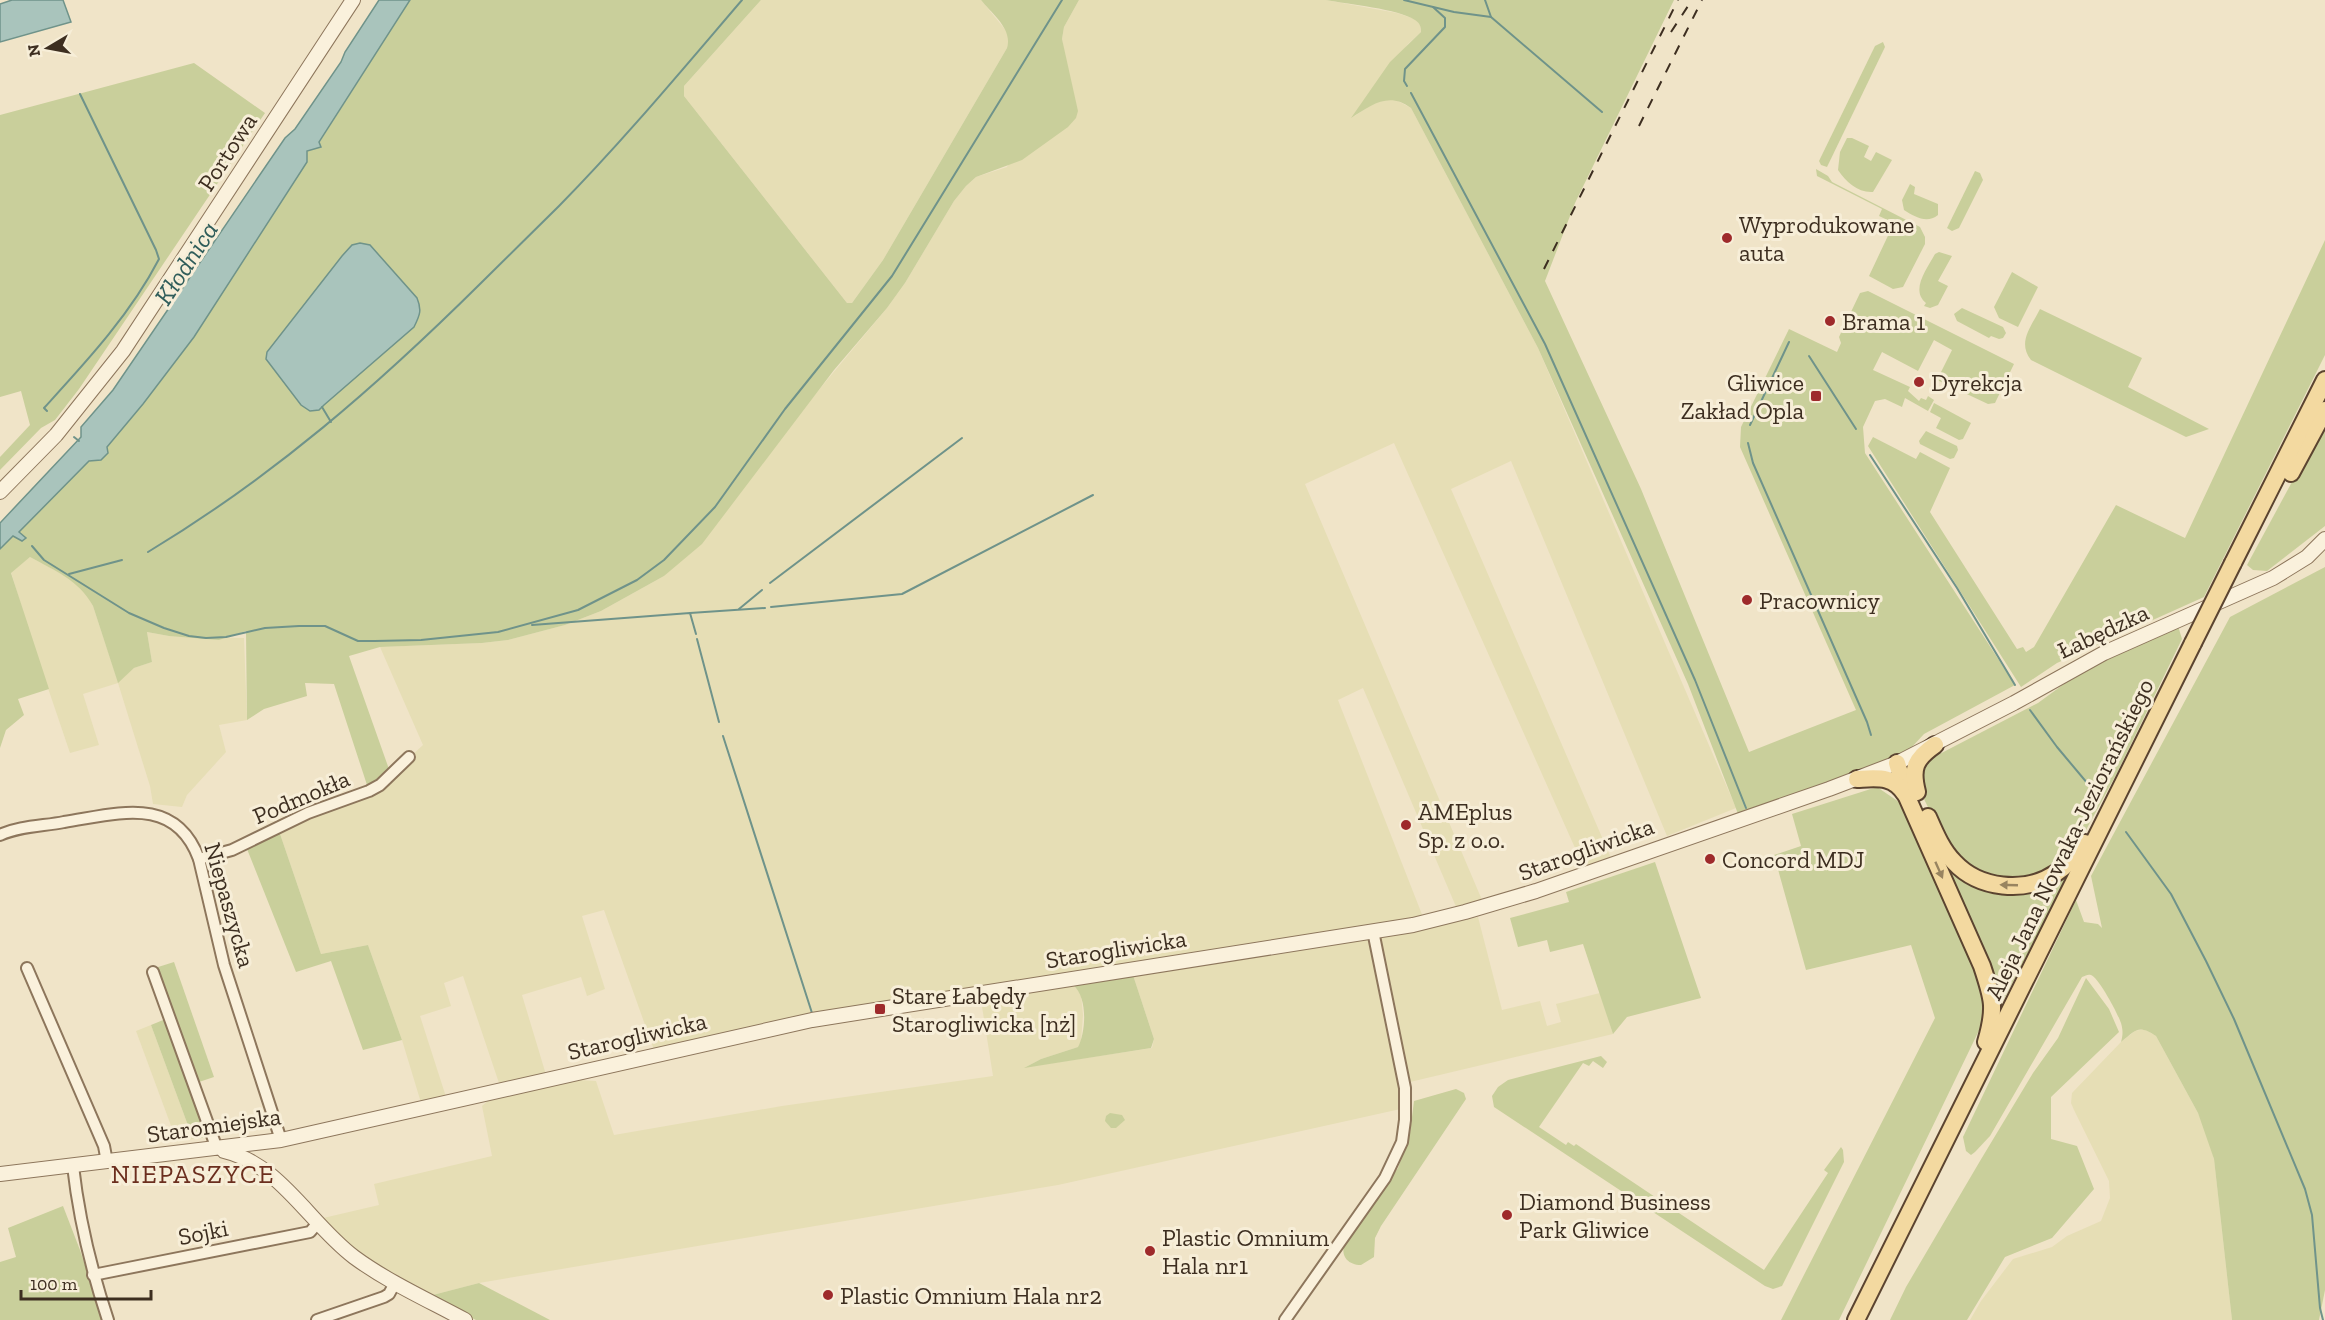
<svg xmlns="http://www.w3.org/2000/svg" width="2325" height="1320" viewBox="0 0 2325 1320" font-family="'Zilla Slab',serif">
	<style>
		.farmland { fill: #e6deb5; fill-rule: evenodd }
		.green { fill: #c9cf9b }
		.water { fill: #a9c4bc; stroke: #6f938a; stroke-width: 1.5 }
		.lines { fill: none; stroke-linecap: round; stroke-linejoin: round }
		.stream { stroke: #6f938a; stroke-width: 2 }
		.minor-casing { stroke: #8d765c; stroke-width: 14 }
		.tertiary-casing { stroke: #8d765c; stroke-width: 16 }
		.primary-casing { stroke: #5b4430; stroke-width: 20 }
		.minor { stroke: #faf1dc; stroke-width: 10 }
		.tertiary { stroke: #faf1dc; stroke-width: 14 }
		.primary { stroke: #f3d9a0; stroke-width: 16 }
		.rail { stroke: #3d2e20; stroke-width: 2; stroke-dasharray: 10 10; stroke-linecap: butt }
		.primary-bridge-casing { stroke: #5b4430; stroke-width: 20; stroke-linecap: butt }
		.primary-bridge { stroke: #f3d9a0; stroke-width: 16 }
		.oneway { fill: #988460 }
		.poi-dot { fill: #9e2a2b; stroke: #f7eed8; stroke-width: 2 }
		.labels { text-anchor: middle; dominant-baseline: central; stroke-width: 6; stroke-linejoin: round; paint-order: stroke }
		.street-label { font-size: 24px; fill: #3d2e20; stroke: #f7eed8 }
		.poi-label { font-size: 24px; fill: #3d2e20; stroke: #f7eed8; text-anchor: start }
		.water-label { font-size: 26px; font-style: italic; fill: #2f5d5a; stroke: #f7eed8 }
		.neighbourhood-label { font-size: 26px; letter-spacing: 1.5px; fill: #6b2e1e; stroke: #f7eed8 }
	</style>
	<rect width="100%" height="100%" fill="#f0e4c8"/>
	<!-- farmland -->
	<g class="farmland">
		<polygon points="761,0 981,0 1008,33 1009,41 1007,48 883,260 852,303 847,303 684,96 684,86"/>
		<path d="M1079 0H1326L1397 13 1415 19 1420 24 1421 32 1408 44 1353 117 1377 101 1387 99 1396 100 1411 108 1538 348 1736 808 1667 836 1511 461 1451 489 1611 858 1584 868 1394 443 1305 484 1485 907 1457 909 1363 688 1338 700 1423 917 1374 931 1395 935 1478 917 1502 1010 1540 1001 1547 1026 1561 1022 1556 1004 1600 993 1613 1034 1410 1082 1405 1108 1058 1185 479 1283 429 1296 368 1262 319 1219 379 1205 374 1184 492 1156 482 1106 501 1089 463 976 444 983 451 1006 420 1016 447 1100 422 1106 402 1040 368 945 321 954 278 828 380 785 423 745 380 647 482 643 508 640 565 625 601 611 664 576 887 308 905 283 954 201 966 186 976 177 1007 167 1064 54 1062 39 1064 27ZM604 910 654 1050 980 994 993 1076 782 1106 614 1135 596 1081 547 1078 522 995 581 977 587 996 605 989 582 916ZM1131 969 1154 1039 1152 1048 1026 1067 1041 1059 1078 1047 1081 1041 1083 1015 1081 994 1073 985Z"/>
		<polygon points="30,557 75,581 87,595 93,606 118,682 134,668 152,662 147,632 169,636 244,638 247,720 219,725 226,752 187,795 182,807 153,804 150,786 118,683 83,694 99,745 70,753 31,638 11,572"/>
		<polygon points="151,1025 193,1139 177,1142 136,1031"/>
		<polygon points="2144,1029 2156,1036 2198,1113 2207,1134 2214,1159 2232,1320 1970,1320 1981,1301 2013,1259 2052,1247 2067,1236 2101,1221 2110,1198 2109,1181 2074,1110 2071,1103 2072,1093 2121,1042 2135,1031"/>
	</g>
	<!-- green -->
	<g class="green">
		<path d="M410 0H761L684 86V96L847 303H852L883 260 1007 48C1013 29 992 14 981 0H1079L1064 27 1062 39 1078 111 1076 118 1068 127 1022 160 976 177 966 186 954 201 905 283 887 308 834 370 702 544 664 576 601 611 565 625 508 640 482 643 380 647 349 656 390 772 367 785 334 684 305 683 307 696 264 709 247 720 246 631 219 640 169 636 147 632 152 662 134 668 118 683 93 606C79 580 55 571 30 557L11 573 49 689 18 699 24 715 6 730 0 748V549L89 461 95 460 143 404 255 242 307 162V151L319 143Z"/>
		<path d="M1326 0H1674L1575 203 1545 281 1641 489 1749 752 1856 710 1740 447 1741 427 1789 329 1837 352 1841 343 1839 337 1860 293 1868 291 2014 364 1995 403 1988 404 1937 380 1952 350 1934 340 1918 371 1882 352 1873 370 1910 387 1908 391 1919 401 1921 398 1926 400 1928 396 1934 400 1928 411 1905 398 1902 407 1885 399 1875 401 1863 427 1865 453 2015 685 1924 734 1897 763 1740 819 1688 684 1538 348 1411 108C1389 91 1371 105 1351 118L1390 62 1421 32C1421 27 1420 23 1415 20 1399 9 1347 4 1326 0Z"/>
		<polygon points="1883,42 1885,47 1827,167 1821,165 1819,161 1875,46"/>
		<polygon points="194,63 265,113 79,389 55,420 41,428 0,470 0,457 30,425 21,391 0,397 0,115"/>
		<path d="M1847 138H1852L1869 146 1864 157 1871 161 1876 152 1892 160 1873 192C1858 193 1846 182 1838 170L1840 152Z"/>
		<polygon points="1816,169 1828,176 1832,182 1920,227 1925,237 1925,244 1903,287 1893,289 1869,276 1894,223 1879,216 1882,209 1817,176"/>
		<polygon points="1975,171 1980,173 1983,180 1959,228 1952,231 1947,228"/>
		<path d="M1910 184 1915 187 1914 194 1938 204V215C1927 224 1915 217 1904 210L1902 200Z"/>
		<polygon points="2325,240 2325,355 2204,597 2057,663 2021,687 1868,446 1873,437 1916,459 1920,452 1950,468 1930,512 2017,649 2023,647 2026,652 2034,647 2116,505 2185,538"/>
		<path d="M1939 252 1952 256 1938 281 1948 286 1938 305 1930 308 1924 306 1926 303C1910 290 1927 269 1935 254Z"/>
		<polygon points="2012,272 2038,287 2018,327 1999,318 1994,307"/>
		<polygon points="1962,308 2003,327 2006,333 2003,338 1999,339 1991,336 1989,338 1957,321 1954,314"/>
		<path d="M2040 309 2142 358 2128 387 2209 429 2186 437 2031 360C2017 342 2031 327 2040 309Z"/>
		<polygon points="1934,403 1971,423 1963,439 1959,440 1936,428 1941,418 1930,412"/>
		<polygon points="2325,421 2325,526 2267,571 2253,570 2247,565"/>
		<polygon points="1926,431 1957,446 1958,450 1954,458 1950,459 1920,444 1919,441"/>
		<path d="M2325 567V1290L2319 1320H2232L2214 1159 2198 1113 2156 1036C2138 1024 2136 1030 2121 1042 2123 1035 2123 1030 2121 1023 2118 1014 2099 978 2091 975 2087 974 2086 976 2082 977L1990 1136 1975 1152 1971 1155 1966 1151 1963 1137 2076 900 2084 922 2098 924 2102 928 2091 876 2230 617Z"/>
		<polygon points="2178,626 2182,639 2117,773 2079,843 2060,865 2037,876 2007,881 1970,869 1947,846 1924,799 1920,780 1928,760 2038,703 2079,673"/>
		<polygon points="1907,777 1934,838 1982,885 2070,872 2003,1001"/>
		<polygon points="1877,787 1902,804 1983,991 1985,1018 1839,1320 1781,1320 1935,1018 1911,945 1806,970 1774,855 1801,846 1792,814"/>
		<polygon points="278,828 321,954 368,945 402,1040 363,1050 331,961 296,972 245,844"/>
		<polygon points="1655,862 1701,998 1627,1017 1613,1034 1583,944 1550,952 1547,940 1518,947 1510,918 1569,902 1566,892"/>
		<polygon points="174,962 214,1077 196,1083 155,968"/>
		<path d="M1131 969 1154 1039 1151 1048 1024 1068 1041 1059 1078 1047C1086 1032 1088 997 1073 985Z"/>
		<polygon points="2086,978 2109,1009 2119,1032 2051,1097 2051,1139 2077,1146 2094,1189 2052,1238 2005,1257 1967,1320 1890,1320 1906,1287 1980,1161 2033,1073 2058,1038"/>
		<polygon points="168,1018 210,1137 193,1139 151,1025"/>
		<polygon points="1601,1056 1607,1062 1603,1068 1593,1061 1589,1066 1583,1063 1539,1127 1566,1145 1568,1142 1574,1146 1576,1144 1764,1270 1828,1173 1824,1170 1841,1147 1843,1150 1844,1162 1782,1286 1773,1289 1765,1286 1494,1107 1492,1096 1498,1087 1508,1080"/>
		<path d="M1456 1089 1464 1093 1466 1099 1381 1226 1375 1238 1374 1257 1361 1265C1349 1265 1341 1257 1344 1246L1398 1168 1410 1133 1414 1101Z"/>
		<polygon points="1110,1113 1122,1115 1125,1120 1116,1128 1111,1128 1105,1121 1106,1116"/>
		<polygon points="63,1206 80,1250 103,1320 0,1320 0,1262 16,1257 8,1228"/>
		<polygon points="479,1283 550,1320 476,1320 429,1296"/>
	</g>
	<!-- water -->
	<g class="water">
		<polygon points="12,0 63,0 71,22 0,42 0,4"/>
		<polygon points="379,0 410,0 319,142 321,147 307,151 307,162 194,337 143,404 107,447 108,453 101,460 89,461 19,532 26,538 22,541 13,536 0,549 0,523 81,437 81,427 113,390 285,138 295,129 341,62 345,52"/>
		<path d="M360 243 370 245 417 298C422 310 420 315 414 327L324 405 319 410 310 411 301 405 266 359 267 352 342 256 352 245Z"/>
	</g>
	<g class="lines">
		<!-- stream -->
		<g class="stream">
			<polyline points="1404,0 1454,12 1491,17 1602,112"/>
			<polyline points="1485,0 1491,17"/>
			<polyline points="1407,86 1404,81 1405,69 1445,27 1445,18 1433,7"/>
			<polyline points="1411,93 1545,344 1695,680 1746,808"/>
			<polyline points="1809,356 1856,429"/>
			<polyline points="322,407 331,422"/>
			<path d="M47 411 44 408C86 362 130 315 159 259L156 250 80 94"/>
			<polyline points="1750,425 1789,342"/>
			<polyline points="74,437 79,441"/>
			<polyline points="1748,443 1753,463 1867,722 1871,735"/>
			<polyline points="1870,455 1957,588 2015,685"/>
			<polyline points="32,546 44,560 129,613 164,628 189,636 206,638 226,637 265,628 299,626 325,626 358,641 375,641 421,640 498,632 578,610 637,580 664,560 715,507 785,409 892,276 1062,0"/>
			<path d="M148 552C274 476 377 386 481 283 507 257 533 232 559 206 623 141 682 70 742 0"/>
			<polyline points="69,574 122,560"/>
			<polyline points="770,583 962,438"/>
			<polyline points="771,607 902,594 1093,495"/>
			<polyline points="739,609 762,590"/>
			<polyline points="690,613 765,608"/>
			<polyline points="532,625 690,613 696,634"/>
			<polyline points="697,639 719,722"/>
			<polyline points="2030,710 2057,747 2088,784"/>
			<polyline points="723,736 812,1013"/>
			<polyline points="2126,832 2171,894 2206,961 2234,1019 2305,1189 2312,1215 2320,1308 2323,1320"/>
		</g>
		<!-- minor casing -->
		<g class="minor-casing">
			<g id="minor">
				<path d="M0 835C19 826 44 826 64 822 117 814 175 794 199 859L224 965 281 1140"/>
				<polyline points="199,859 232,850 308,813 369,791 380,785 409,757"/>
				<polyline points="27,968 104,1146 107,1162"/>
				<polyline points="153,972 217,1149"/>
				<path d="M73 1166C79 1219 91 1269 108 1320"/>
				<polyline points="93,1275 310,1232 317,1224"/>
				<polyline points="317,1320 384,1297 389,1294 395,1283"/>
				<polyline points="1285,1320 1385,1178 1402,1142 1405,1120 1405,1088 1373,931"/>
			</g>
		</g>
		<!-- tertiary casing -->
		<g class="tertiary-casing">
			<g id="tertiary">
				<polyline points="0,492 56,435 123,351 353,0"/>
				<path d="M224 1151C280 1164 310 1224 354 1257 388 1282 428 1300 465 1320"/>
				<polyline points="0,1174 281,1140 812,1020 1413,925 1465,912 1536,891 1829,789 1897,763 2014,703 2104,653 2273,578 2307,557 2325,539"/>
			</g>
		</g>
		<!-- primary casing -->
		<g class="primary-casing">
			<g id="primary">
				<polyline points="2291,473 2325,410"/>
				<polyline points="2233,563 2325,380"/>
				<path d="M1897 763 1907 797 1982 966C1993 999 1996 1008 1986 1042"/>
				<path d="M1857 779C1877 778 1893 775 1905 794"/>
				<path d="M1917 792C1911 768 1915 759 1935 745"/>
				<path d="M1928 817C1935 833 1942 850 1954 862 1979 889 2025 894 2056 873 2068 865 2077 854 2085 843"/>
				<polyline points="1856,1320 2193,643"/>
			</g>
		</g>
		<!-- minor -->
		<use href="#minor" class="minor"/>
		<!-- tertiary -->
		<use href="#tertiary" class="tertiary"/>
		<!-- primary -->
		<use href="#primary" class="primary"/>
		<!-- rail -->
		<g class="rail">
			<polyline points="1671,32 1692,0"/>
			<polyline points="1639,126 1702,0"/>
			<polyline points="1544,269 1678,0"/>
		</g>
		<!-- primary-bridge casing -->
		<g class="primary-bridge-casing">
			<polyline id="primary-bridge" points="2193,643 2233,563"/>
		</g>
		<!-- primary-bridge -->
		<use href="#primary-bridge" class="primary-bridge"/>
	</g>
	<!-- one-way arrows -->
	<defs><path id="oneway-solid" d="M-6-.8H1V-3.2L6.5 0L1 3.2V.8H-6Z" transform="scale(1.5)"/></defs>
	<g class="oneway">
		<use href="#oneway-solid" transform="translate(1939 870) rotate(66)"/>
		<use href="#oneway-solid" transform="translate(2009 885) rotate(-178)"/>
	</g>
	<!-- markers -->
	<g class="poi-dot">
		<circle cx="1727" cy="238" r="6"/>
		<circle cx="1830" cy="321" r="6"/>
		<circle cx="1919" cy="382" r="6"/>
		<rect x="1810" y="390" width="12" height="12" rx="3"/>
		<circle cx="1747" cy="600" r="6"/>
		<circle cx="1406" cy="825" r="6"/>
		<circle cx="1710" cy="859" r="6"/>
		<rect x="874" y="1003" width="12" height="12" rx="3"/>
		<circle cx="1507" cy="1215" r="6"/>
		<circle cx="1150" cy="1251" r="6"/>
		<circle cx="828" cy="1295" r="6"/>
	</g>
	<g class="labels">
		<!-- street labels -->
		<g class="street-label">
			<text transform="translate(227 152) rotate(-57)">Portowa</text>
			<text transform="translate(2103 631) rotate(-25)">Łabędzka</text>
			<text transform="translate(301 797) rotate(-23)">Podmokła</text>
			<text transform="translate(2069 839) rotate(-64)">Aleja Jana Nowaka-Jeziorańskiego</text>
			<text transform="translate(1586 849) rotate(-20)">Starogliwicka</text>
			<text transform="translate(230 905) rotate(74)">Niepaszycka</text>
			<text transform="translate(1116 949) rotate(-9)">Starogliwicka</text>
			<text transform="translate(637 1036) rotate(-13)">Starogliwicka</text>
			<text transform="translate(214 1125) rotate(-8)">Staromiejska</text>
			<text transform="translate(203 1232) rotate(-11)">Sojki</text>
		</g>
		<!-- poi labels -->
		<g class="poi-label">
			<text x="1739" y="224">Wyprodukowane<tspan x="1739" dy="28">auta</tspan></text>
			<text x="1842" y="321">Brama 1</text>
			<text x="1804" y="382" text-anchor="end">Gliwice<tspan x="1804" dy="28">Zakład Opla</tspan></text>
			<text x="1931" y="382">Dyrekcja</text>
			<text x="1759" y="600">Pracownicy</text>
			<text x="1418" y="811">AMEplus<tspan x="1418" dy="28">Sp. z o.o.</tspan></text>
			<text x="1722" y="859">Concord MDJ</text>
			<text x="892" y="995">Stare Łabędy<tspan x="892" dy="28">Starogliwicka [nż]</tspan></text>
			<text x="1519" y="1201">Diamond Business<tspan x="1519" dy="28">Park Gliwice</tspan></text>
			<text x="1162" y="1237">Plastic Omnium<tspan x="1162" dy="28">Hala nr1</tspan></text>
			<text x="840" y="1295">Plastic Omnium Hala nr2</text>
		</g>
		<!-- water labels -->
		<g class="water-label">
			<text transform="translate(186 263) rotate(-57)">Kłodnica</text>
		</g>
		<!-- neighbourhood labels -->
		<g class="neighbourhood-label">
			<text x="193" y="1174">NIEPASZYCE</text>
		</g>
	</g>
	<!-- north arrow -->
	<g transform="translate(48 48) rotate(260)" stroke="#f7eed8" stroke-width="4.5" paint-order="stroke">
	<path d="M0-4.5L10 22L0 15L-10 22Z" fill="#3d2e20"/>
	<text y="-9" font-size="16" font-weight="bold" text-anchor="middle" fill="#3d2e20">N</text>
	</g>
	<!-- scale -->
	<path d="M21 1290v9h130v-9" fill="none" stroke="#3d2e20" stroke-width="3"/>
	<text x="30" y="1290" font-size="18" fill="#3d2e20" stroke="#f7eed8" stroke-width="4.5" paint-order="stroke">100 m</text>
</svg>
